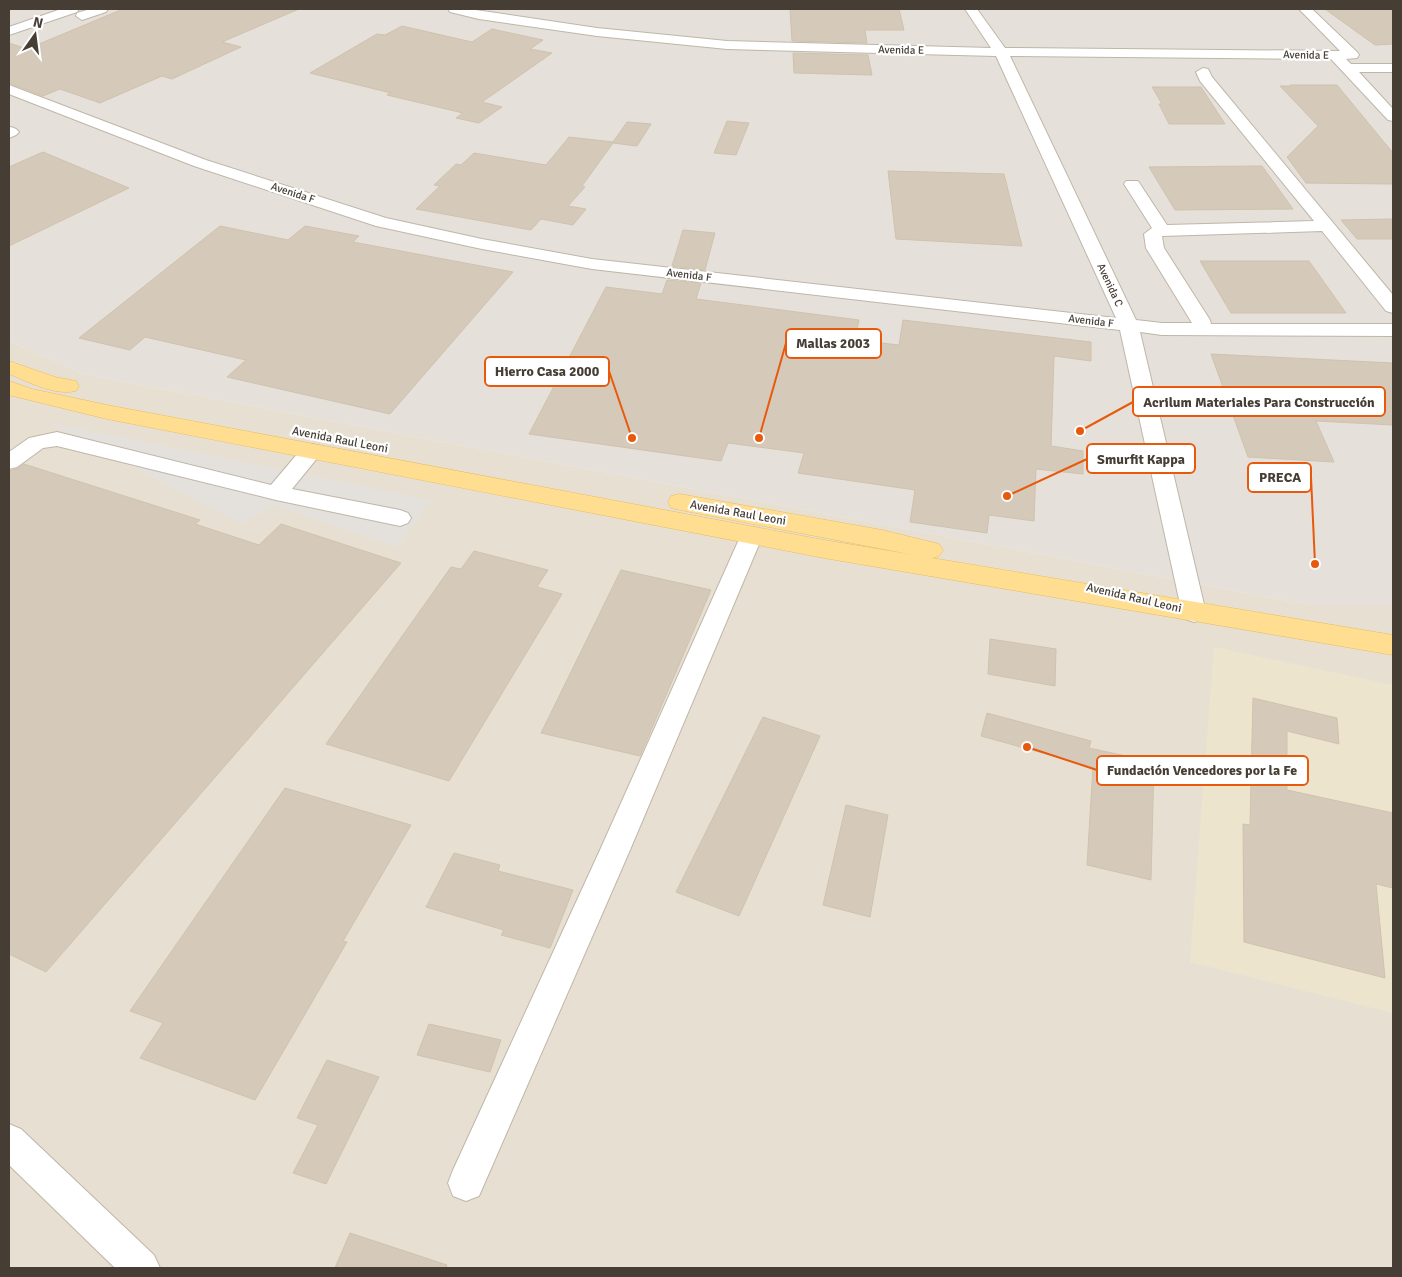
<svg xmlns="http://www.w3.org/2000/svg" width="1402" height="1277" viewBox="0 0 1402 1277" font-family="Signika,sans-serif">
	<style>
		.residential { fill: #e7e0d2 }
		.industrial { fill: #e5e0da }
		.education { fill: #ede4ce }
		.parking { fill: #e4e1dd }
		.building { fill: #d5caba; stroke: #d0c2ac }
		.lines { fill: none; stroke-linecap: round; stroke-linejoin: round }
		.minor-casing { stroke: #bfb6a7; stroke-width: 2 }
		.major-casing { stroke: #e9bc5d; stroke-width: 1 }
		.minor { fill: #fff; fill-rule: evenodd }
		.major { fill: #ffde92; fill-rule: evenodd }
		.labels { text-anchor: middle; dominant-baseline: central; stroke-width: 4.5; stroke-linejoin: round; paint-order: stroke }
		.far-street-label { font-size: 11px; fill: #463e34; stroke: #fff }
		.street-label { font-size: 12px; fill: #463e34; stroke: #fff }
		.leader { fill: none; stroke: #e8590c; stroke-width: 2 }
		.callout-dot { fill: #e8590c; stroke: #fff; stroke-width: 2 }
		.callout { fill: #fff; stroke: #e8590c; stroke-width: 2 }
		.callout-label { font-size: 14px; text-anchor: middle; font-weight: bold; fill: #463e34 }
	</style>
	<rect width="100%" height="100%" fill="#f3eee5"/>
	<!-- residential -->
	<polygon class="residential" points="9,341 83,374 1310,605 1393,605 1393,1268 9,1268"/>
	<!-- industrial -->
	<polygon class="industrial" points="9,9 1393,9 1393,605 1310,605 83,374 9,341"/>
	<!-- education -->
	<polygon class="education" points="1214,647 1393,685 1393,1013 1190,962"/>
	<!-- parking -->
	<polygon class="parking" points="46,422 431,500 397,547 275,505 242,524"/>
	<!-- building -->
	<g class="building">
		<polygon points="123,9 299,9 222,42 241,47 172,79 162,76 100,103 60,89 43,96 9,83 9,43 27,49"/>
		<polygon points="790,9 899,9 904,30 865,30 867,43 792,41"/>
		<polygon points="1325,9 1393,9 1393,44 1375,45"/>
		<polygon points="402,26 472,42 492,29 543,40 530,49 552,53 482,102 502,107 479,123 456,118 463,113 387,95 391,93 310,73 377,34 385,35"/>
		<polygon points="793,53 868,55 872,75 794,73"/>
		<polygon points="1290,85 1337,85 1393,153 1393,184 1306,183 1287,157 1318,126 1280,86 1291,86"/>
		<polygon points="1152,87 1201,87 1225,124 1169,124 1159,104 1162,104"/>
		<polygon points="727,121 749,123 736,155 714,153"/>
		<polygon points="627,122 651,124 637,146 613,143 582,186 585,187 568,206 586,209 573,225 541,219 531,230 416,209 440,186 434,185 456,164 461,165 474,153 546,165 569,137 613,142"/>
		<polygon points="43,152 129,188 9,246 9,167"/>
		<polygon points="1262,166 1293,209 1175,210 1149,167"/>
		<polygon points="888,171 1004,174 1022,246 896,239"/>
		<polygon points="1393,219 1393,239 1357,239 1341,220"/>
		<polygon points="220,226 288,240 305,226 359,236 353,242 513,272 390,414 227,377 246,360 145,337 130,350 79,338"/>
		<polygon points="683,230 715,233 705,270 672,266"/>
		<polygon points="1200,261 1309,261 1346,313 1231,313"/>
		<polygon points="667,280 701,283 696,299 859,320 855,340 899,345 903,320 1091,342 1091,361 1054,356 1051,446 1083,451 1083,474 1036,469 1034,521 989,515 987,533 910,522 915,490 798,473 804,453 728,443 721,461 529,434 606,287 662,294"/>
		<polygon points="1211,354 1393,363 1393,425 1316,421 1334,462 1248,457"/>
		<polygon points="24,464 200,520 195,524 259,545 281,524 401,563 46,972 9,954 9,471 17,469"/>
		<polygon points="474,551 548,570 537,587 562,594 449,781 326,744 451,567 461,569"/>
		<polygon points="621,570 711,590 640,756 541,733"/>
		<polygon points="990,639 1056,649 1055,686 988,674"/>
		<polygon points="1253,698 1337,718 1339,744 1287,731 1287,790 1393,813 1393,888 1376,884 1385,978 1244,942 1243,824 1250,825"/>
		<polygon points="987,713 1091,741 1089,748 1154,762 1151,880 1087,865 1093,767 981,736"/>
		<polygon points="763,717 820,736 739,916 676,892"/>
		<polygon points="285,788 411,825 343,941 347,942 255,1100 140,1058 163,1023 130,1011"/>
		<polygon points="846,805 888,815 870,917 823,905"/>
		<polygon points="454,853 500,865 498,871 573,890 550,948 501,935 504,930 426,907"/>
		<polygon points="429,1024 501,1040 490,1072 417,1055"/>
		<polygon points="327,1060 379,1077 326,1184 293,1173 318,1125 297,1118"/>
		<polygon points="350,1233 447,1265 446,1268 335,1268"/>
	</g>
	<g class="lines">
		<!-- minor casing -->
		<g class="minor-casing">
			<g id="minor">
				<polygon points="61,9 79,9 77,12 9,35 9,27"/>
				<polygon points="90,9 108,9 106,12 82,20 76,16 77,13"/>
				<polygon points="448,9 469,9 597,28 727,41 991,48 965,9 977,9 1005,48 1340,51 1299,9 1312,9 1357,52 1359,55 1357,58 1346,59 1351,64 1393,64 1393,72 1359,72 1393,109 1393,121 1388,120 1331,59 1010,56 1136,320 1162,323 1192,323 1146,248 1144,234 1152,228 1124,184 1126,181 1138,181 1167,225 1314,221 1200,81 1196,72 1203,68 1208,69 1212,77 1393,295 1393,313 1386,311 1322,231 1162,236 1164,248 1210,320 1211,324 1393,324 1393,336 1162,335 1140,332 1206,613 1203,619 1194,622 1185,619 1182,613 1120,330 592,269 482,249 376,226 194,166 9,94 9,85 206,160 386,218 482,239 592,259 1116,318 996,56 727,49 597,36 479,19 450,12"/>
				<polygon points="11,127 16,129 19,132 16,135 9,138 9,128"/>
				<polygon points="57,432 271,485 304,446 312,444 320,446 323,451 292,489 400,510 408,513 411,518 408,523 400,526 276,500 57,446 43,448 17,467 9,469 9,452 29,438"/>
				<polygon points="752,527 760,529 763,535 630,850 479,1196 466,1201 453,1196 448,1183 453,1170 600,850 741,535 744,529"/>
				<polygon points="9,1124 21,1129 154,1255 160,1268 115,1268 9,1165"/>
			</g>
		</g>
		<!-- major casing -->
		<g class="major-casing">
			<g id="major">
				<path d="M9 361 55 377 76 381 79 386 76 391C54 396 29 382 9 374Z"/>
				<polygon points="9,381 32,389 107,405 824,540 914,555 680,510 671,508 668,502 671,496 680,494 882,530 939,544 943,550 939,556 932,558 1393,635 1393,655 824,558 107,419 9,395"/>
			</g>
		</g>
		<!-- minor -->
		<use href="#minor" class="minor"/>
		<!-- major -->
		<use href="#major" class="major"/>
	</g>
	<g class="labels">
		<!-- far-street labels -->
		<g class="far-street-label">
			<text transform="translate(901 50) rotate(1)">Avenida E</text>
			<text transform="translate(1306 55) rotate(1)">Avenida E</text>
			<text transform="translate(293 193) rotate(18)">Avenida F</text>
			<text transform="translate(689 275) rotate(7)">Avenida F</text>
			<text transform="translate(1110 285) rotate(65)">Avenida C</text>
			<text transform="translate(1091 321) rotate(7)">Avenida F</text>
		</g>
		<!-- street labels -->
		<g class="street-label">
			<text transform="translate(340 440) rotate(11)">Avenida Raul Leoni</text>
			<text transform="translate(738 513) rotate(10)">Avenida Raul Leoni</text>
			<text transform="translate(1134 598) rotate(13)">Avenida Raul Leoni</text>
		</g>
	</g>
	<!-- callouts -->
	<path class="leader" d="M759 438L786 343M632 438L609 371M1080 431L1133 402M1007 496L1087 459M1315 564L1311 477M1027 747L1097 770"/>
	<g class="callout-dot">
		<circle cx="759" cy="438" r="5"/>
		<circle cx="632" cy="438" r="5"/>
		<circle cx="1080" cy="431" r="5"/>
		<circle cx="1007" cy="496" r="5"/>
		<circle cx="1315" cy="564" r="5"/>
		<circle cx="1027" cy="747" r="5"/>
	</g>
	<g class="callout">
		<rect x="786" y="329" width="95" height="29" rx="5"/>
		<rect x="485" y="357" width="124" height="29" rx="5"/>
		<rect x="1133" y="387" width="252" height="29" rx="5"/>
		<rect x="1087" y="444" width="108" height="29" rx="5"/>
		<rect x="1248" y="463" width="63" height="29" rx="5"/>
		<rect x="1097" y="756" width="211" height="29" rx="5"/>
	</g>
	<g class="callout-label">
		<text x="833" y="348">Mallas 2003</text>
		<text x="547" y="376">Hierro Casa 2000</text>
		<text x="1259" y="407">Acrilum Materiales Para Construcción</text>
		<text x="1141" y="464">Smurfit Kappa</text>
		<text x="1280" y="482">PRECA</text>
		<text x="1202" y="775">Fundación Vencedores por la Fe</text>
	</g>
	<!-- border -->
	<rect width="1402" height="1277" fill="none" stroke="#463e34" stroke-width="20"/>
	<!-- north arrow -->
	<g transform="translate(35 35) rotate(14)" stroke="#ffffff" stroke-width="4" paint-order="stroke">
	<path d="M0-4L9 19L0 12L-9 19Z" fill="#463e34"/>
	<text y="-8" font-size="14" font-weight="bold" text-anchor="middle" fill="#463e34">N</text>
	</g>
</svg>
